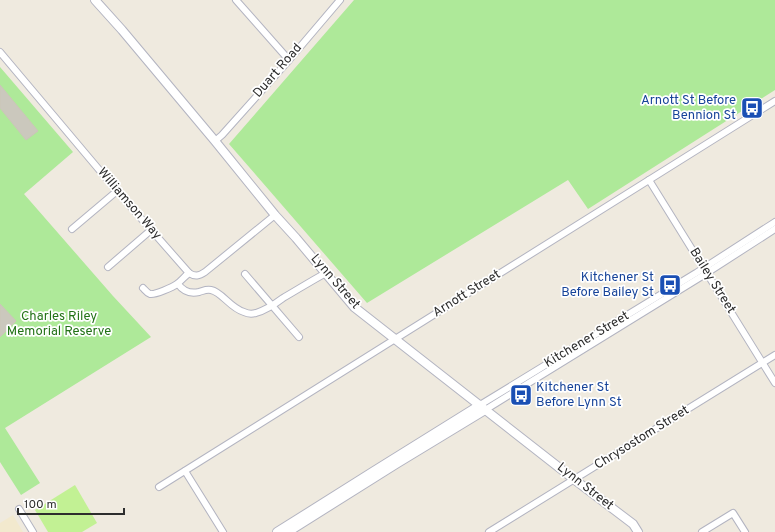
<svg xmlns="http://www.w3.org/2000/svg" width="775" height="532" viewBox="0 0 775 532" font-family="Overpass,sans-serif">
	<style>
		.education { fill: #f2e9ce }
		.green { fill: #aee999 }
		.pitch { fill: #c2f194 }
		.building { fill: #cbc8bd; stroke: #cbc6b8 }
		.lines { fill: none; stroke-linecap: round; stroke-linejoin: round }
		.minor-casing { stroke: #b3b4c1; stroke-width: 8 }
		.tertiary-casing { stroke: #b3b4c1; stroke-width: 10 }
		.minor { stroke: #fff; stroke-width: 6 }
		.tertiary { stroke: #fff; stroke-width: 8 }
		.labels { text-anchor: middle; dominant-baseline: central; stroke-width: 3.5; stroke-linejoin: round; paint-order: stroke }
		.street-label { font-size: 13px; fill: #2d2d2d; stroke: #fff }
		.transit-label { font-size: 13px; fill: #164399; stroke: #fff; text-anchor: end }
		.park-label { font-size: 13px; fill: #227216; stroke: #fff }
	</style>
	<rect width="100%" height="100%" fill="#efeadf"/>
	<!-- education -->
	<polygon class="education" points="13,515 23,532 0,532 0,523"/>
	<!-- green -->
	<g class="green">
		<polygon points="354,0 775,0 775,90 588,209 568,180 367,303 229,144"/>
		<polygon points="0,67 73,152 24,194 113,296 151,337 5,428 40,483 21,495 0,462"/>
	</g>
	<!-- pitch -->
	<polygon class="pitch" points="75,485 97,523 82,532 48,532 35,510"/>
	<!-- building -->
	<g class="building">
		<polygon points="0,85 38,131 26,140 0,108"/>
		<polygon points="0,304 16,321 0,337"/>
	</g>
	<g class="lines">
		<!-- minor casing -->
		<g class="minor-casing">
			<g id="minor">
				<polyline points="236,0 289,60"/>
				<path d="M0 52 117 191 189 273C195 277 199 276 205 272L275 215"/>
				<polyline points="215,141 222,135 289,60 340,0"/>
				<polyline points="649,180 775,383"/>
				<polyline points="72,229 117,191"/>
				<polyline points="108,267 151,230"/>
				<polyline points="245,274 299,337"/>
				<path d="M178 284C183 291 190 294 199 292 203 291 206 289 211 290 222 292 230 308 244 312 248 314 252 314 256 313 266 310 275 304 283 298 297 290 311 281 326 273"/>
				<path d="M143 288C145 290 147 293 150 294 155 295 173 287 177 284 181 281 185 276 189 273"/>
				<polyline points="480,405 696,273 775,222"/>
				<polyline points="485,410 699,278 775,229"/>
				<polyline points="185,471 223,532"/>
				<polyline points="159,487 775,101"/>
				<polyline points="19,509 33,532"/>
				<polyline points="489,532 775,355"/>
				<polyline points="702,532 733,513 745,532"/>
			</g>
		</g>
		<!-- tertiary casing -->
		<g class="tertiary-casing">
			<g id="tertiary">
				<polyline points="95,0 122,30 215,141 275,215 296,238 354,307 575,480 633,524 638,532"/>
				<polyline points="277,532 374,471 480,405"/>
				<polyline points="288,532 396,464 485,410"/>
			</g>
		</g>
		<!-- minor -->
		<use href="#minor" class="minor"/>
		<!-- tertiary -->
		<use href="#tertiary" class="tertiary"/>
	</g>
	<!-- icons -->
	<defs>
		<g id="bus-square" transform="scale(1.15)"><rect x="-9" y="-9" width="18" height="18" rx="4" fill="#1a4fb4" stroke="#fff"/><path d="M-5-6H5V4H4V6H2V4H-2V6H-4V4H-5ZM-3.5-4V0h7V-4ZM-3.5 1.2v1.5H-2V1.2ZM2 1.2v1.5H3.5V1.2Z" fill="#fff"/></g>
	</defs>
	<g fill-rule="evenodd">
		<use href="#bus-square" x="752" y="108"/>
		<use href="#bus-square" x="670" y="285"/>
		<use href="#bus-square" x="521" y="395"/>
	</g>
	<g class="labels">
		<!-- street labels -->
		<g class="street-label">
			<text transform="translate(278 71) rotate(-49)">Duart Road</text>
			<text transform="translate(129 204) rotate(49)">Williamson Way</text>
			<text transform="translate(712 281) rotate(58)">Bailey Street</text>
			<text transform="translate(335 282) rotate(49)">Lynn Street</text>
			<text transform="translate(467 294) rotate(-32)">Arnott Street</text>
			<text transform="translate(587 340) rotate(-31)">Kitchener Street</text>
			<text transform="translate(642 438) rotate(-32)">Chrysostom Street</text>
			<text transform="translate(585 487) rotate(38)">Lynn Street</text>
		</g>
		<!-- transit labels -->
		<g class="transit-label">
			<text x="736" y="101">Arnott St Before<tspan x="736" dy="15">Bennion St</tspan></text>
			<text x="654" y="278">Kitchener St<tspan x="654" dy="15">Before Bailey St</tspan></text>
			<text x="536" y="388" text-anchor="start">Kitchener St<tspan x="536" dy="15">Before Lynn St</tspan></text>
		</g>
		<!-- park labels -->
		<g class="park-label">
			<text x="59" y="317">Charles Riley<tspan x="59" dy="15">Memorial Reserve</tspan></text>
		</g>
	</g>
	<!-- scale -->
	<path d="M18 508v6h106v-6" fill="none" stroke="#2d2d2d" stroke-width="2"/>
	<text x="24" y="508" font-size="12" fill="#2d2d2d" stroke="#ffffff" stroke-width="3" paint-order="stroke">100 m</text>
</svg>
